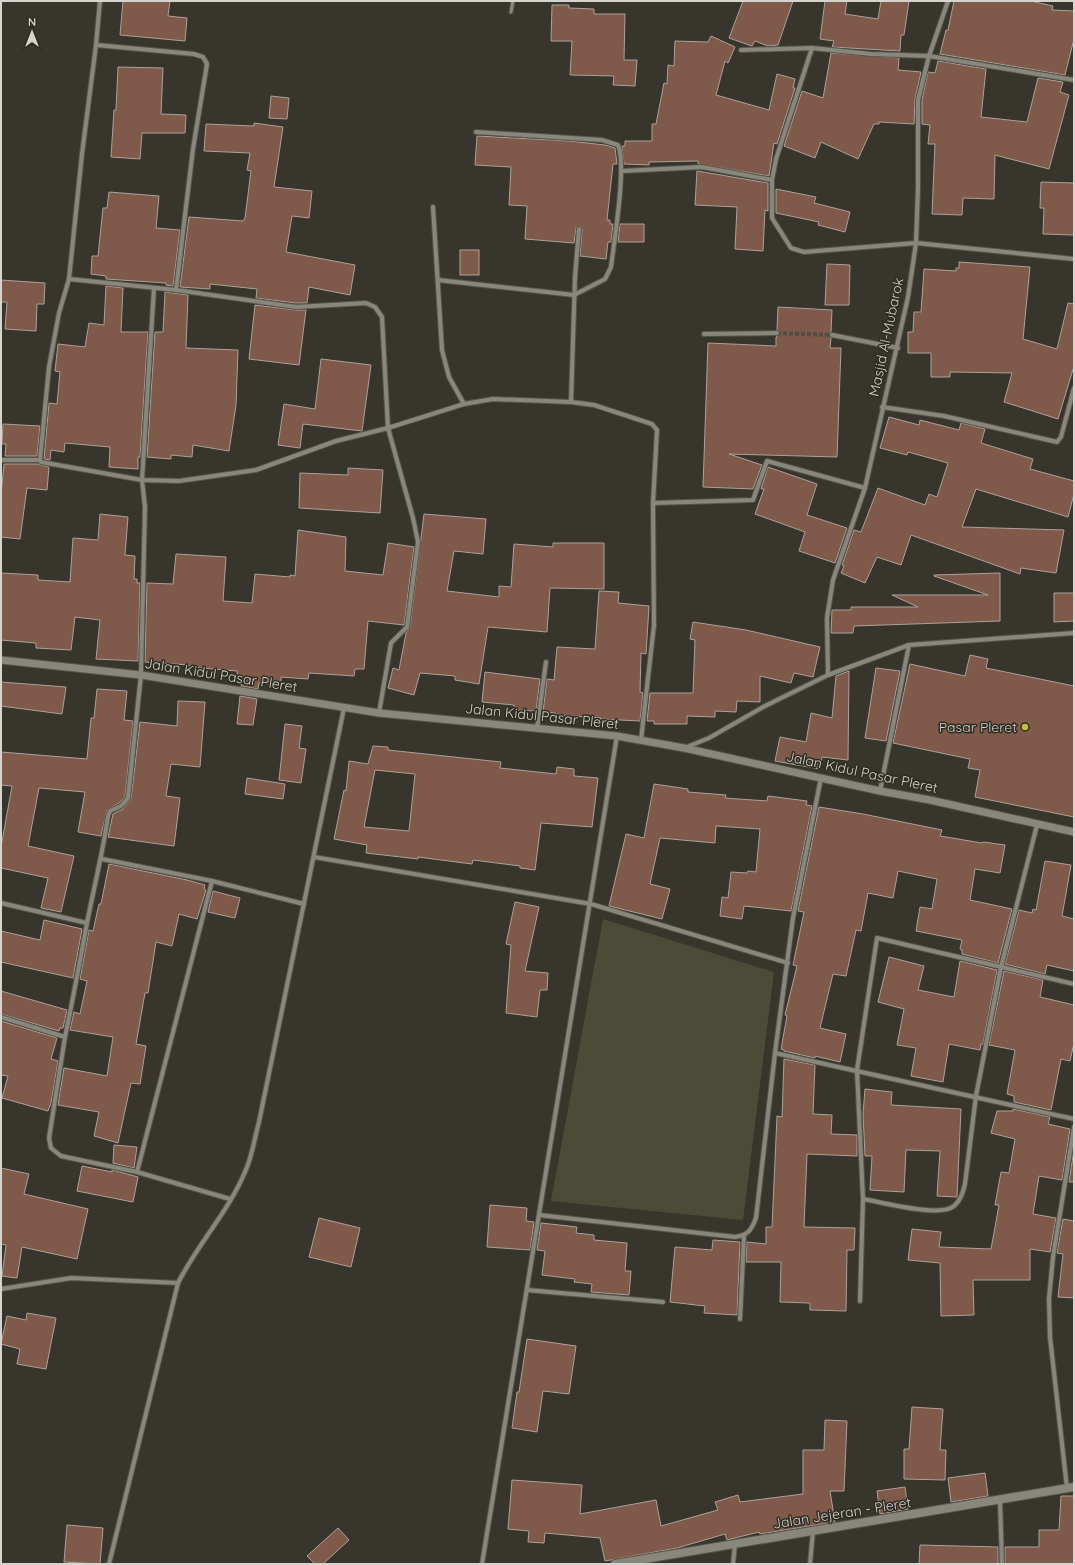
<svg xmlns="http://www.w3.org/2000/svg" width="1075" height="1565" viewBox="0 0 1075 1565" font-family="Quicksand,sans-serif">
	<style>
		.green { fill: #4a4c37 }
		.building { fill: #7f5949; stroke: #aea19b; fill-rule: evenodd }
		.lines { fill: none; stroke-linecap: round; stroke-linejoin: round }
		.minor-tunnel { stroke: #504e44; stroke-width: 4; stroke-dasharray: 4 2; stroke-linecap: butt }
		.service-casing { stroke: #56544c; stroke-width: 5 }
		.minor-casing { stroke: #56544c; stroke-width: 6 }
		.tertiary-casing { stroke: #56544c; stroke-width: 9 }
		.secondary-casing { stroke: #56544c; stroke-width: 10 }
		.service { stroke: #89877b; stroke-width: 3 }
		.minor { stroke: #89877b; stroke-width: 4 }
		.tertiary { stroke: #89877b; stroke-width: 7 }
		.secondary { stroke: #89877b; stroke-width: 8 }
		.poi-dot { fill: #c7bb3c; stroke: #2e2c22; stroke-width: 1.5 }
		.labels { text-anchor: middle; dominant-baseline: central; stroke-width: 3; stroke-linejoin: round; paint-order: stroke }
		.street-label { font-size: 14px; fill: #d5d4cd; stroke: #2e2c22 }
		.poi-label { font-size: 14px; fill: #d5d4cd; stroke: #2e2c22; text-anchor: end }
	</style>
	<rect width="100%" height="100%" fill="#38362c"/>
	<!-- green -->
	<polygon class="green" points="603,919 774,972 743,1220 551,1201"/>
	<!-- building -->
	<g class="building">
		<polygon points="123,1 170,1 168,16 187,18 185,41 120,35"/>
		<polygon points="743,1 793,1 778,45 768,46 755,41 752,46 729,38"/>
		<polygon points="825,1 847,1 845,14 878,19 881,1 909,1 904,35 901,35 900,51 832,47 834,41 820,39"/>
		<polygon points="954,1 1031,1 1053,6 1052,10 1074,11 1074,39 1065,75 940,54 946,30 948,30"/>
		<polygon points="552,5 569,5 569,8 594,9 594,14 625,14 624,60 637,60 635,86 613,85 614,76 570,75 572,41 551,41"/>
		<polygon points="711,36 735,47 728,63 725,61 716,95 769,110 777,74 795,79 793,88 795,88 777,144 774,143 769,176 698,164 698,161 649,162 649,165 624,164 622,146 625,146 625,141 652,141 652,124 656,124 664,83 667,84 668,65 674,66 675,41 708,42"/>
		<polygon points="831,53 899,58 898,70 921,72 915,99 914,124 879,122 879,124 874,124 858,159 821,142 815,158 784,146 802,91 823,98"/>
		<polygon points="938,61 986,69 981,117 1027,122 1038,78 1063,82 1060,92 1069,95 1049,169 995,155 994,199 963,198 962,215 932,214 935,144 928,144 930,125 922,124 922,100 928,72 935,73"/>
		<polygon points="118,67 163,68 161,114 186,115 185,133 142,133 140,159 111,157 114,110 116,110"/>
		<polygon points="271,96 289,98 287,119 269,118"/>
		<polygon points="254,123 283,127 274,187 312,191 309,218 292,216 286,252 355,265 350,295 309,287 307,303 296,303 256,298 257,289 210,284 210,289 180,287 189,217 243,221 245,218 251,171 247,170 250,153 204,151 206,124 254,126"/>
		<polygon points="477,136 569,141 605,145 615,148 617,164 613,164 607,220 610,220 610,224 613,224 611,242 608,242 606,259 580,256 582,229 580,226 576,228 574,243 525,239 527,206 509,205 511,167 475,165"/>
		<polygon points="697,171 768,183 768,211 765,210 763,251 735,249 737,207 695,205"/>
		<polygon points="1041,182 1074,183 1074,235 1043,234 1044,208 1040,208"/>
		<polygon points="776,189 816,197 814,203 850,212 845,232 818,225 819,222 776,213"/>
		<polygon points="109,192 159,196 156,228 180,230 173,286 166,285 166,283 106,279 106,276 91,274 92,256 98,256 103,208 107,208"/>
		<polygon points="620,224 644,224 644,242 618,242"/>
		<rect x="460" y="250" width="19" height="25"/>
		<polygon points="959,262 1030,267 1023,339 1057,349 1068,303 1074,304 1074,366 1058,419 1004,402 1012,373 950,372 950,377 931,377 931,353 908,353 908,332 913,332 914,312 921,312 924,269 956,271 956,268 959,268"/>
		<polygon points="827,264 850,265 849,305 825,305"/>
		<polygon points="1,280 45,283 44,304 37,304 36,331 5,329 7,302 1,302"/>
		<polygon points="106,286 123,288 121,332 148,332 140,457 138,457 138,469 109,467 110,447 65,443 64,452 51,450 50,460 44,459 49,403 57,404 60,372 55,371 58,344 85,347 89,323 104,325"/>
		<polygon points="165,292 188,295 186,348 238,350 236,405 229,451 193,445 192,457 171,455 171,459 147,457 155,332 163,332"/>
		<polygon points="255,305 296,310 306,310 299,365 249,359"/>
		<polygon points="778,307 832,310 831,332 829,335 831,338 830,348 841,348 837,457 729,454 762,465 753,489 703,487 708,343 776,346 776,337 780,333 777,330"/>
		<polygon points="321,359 371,365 362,431 303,424 300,448 278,445 284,404 315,409"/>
		<polygon points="889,417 919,425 920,420 959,430 961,423 985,429 981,443 1033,459 1030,469 1074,481 1074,494 1068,517 976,489 962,527 1064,530 1056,573 1021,568 1020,574 911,535 901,565 877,557 865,583 841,573 844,566 842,565 854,530 861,532 878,488 925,505 929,494 937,497 948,463 908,452 907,455 880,448"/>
		<polygon points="3,424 40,426 37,456 5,456 6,444 2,444"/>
		<polygon points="4,464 38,464 49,467 47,490 27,488 20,539 1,537 1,495"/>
		<polygon points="768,467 817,484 807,515 847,528 835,563 799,551 805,532 755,514 764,489 761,489"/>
		<polygon points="348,468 383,470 380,513 299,508 300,473 348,475"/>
		<polygon points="100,514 128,517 125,555 135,556 134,579 137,579 137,583 140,583 138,661 96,659 100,620 75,617 71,650 36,648 36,643 1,640 1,573 38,575 38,580 70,582 73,538 98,540"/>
		<polygon points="424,514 486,519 483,554 454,551 447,591 499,597 499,586 511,587 514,544 553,547 553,543 604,543 604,589 550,588 547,632 488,627 479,684 455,680 455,676 420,673 414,695 388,688 393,668 399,670 406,633 410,627"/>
		<polygon points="298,530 346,537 345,571 383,575 388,543 414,547 404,625 368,621 364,669 355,669 354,676 309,673 308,679 281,677 281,685 259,683 258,689 241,686 242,679 237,678 237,671 189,667 189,665 145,662 147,583 173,584 176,554 226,557 223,601 252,603 255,574 290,577 290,575 295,576"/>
		<polygon points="1000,573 1000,621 854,626 853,633 831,633 832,610 851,610 851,607 918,607 892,595 988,595 934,576 934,575"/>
		<polygon points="599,591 619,592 618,603 649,606 646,654 641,653 640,692 643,693 640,721 600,719 601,718 555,715 555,713 543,712 547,679 554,680 557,647 595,649"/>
		<polygon points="1054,593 1074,593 1074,621 1054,622"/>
		<polygon points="693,622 746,630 820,647 813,677 794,673 791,683 760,676 760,702 737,701 736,712 715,711 715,717 687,716 687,724 654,724 654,721 647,721 650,693 693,693 695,640 690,639"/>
		<polygon points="970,655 988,659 986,668 1074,686 1074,817 975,797 980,770 968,768 970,759 893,743 910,664 965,676"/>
		<polygon points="876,668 900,671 886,741 865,738"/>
		<polygon points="849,671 848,760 822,757 820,769 775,761 780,737 806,742 811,713 832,718 836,676"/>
		<polygon points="485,672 540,679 536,711 514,710 514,705 482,702"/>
		<polygon points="1,682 66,687 62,714 1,706"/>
		<polygon points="97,689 127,691 124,720 133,721 125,797 119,803 107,810 101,836 78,832 85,792 39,788 28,846 74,856 61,912 41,908 48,878 1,868 1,847 12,786 1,785 1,752 87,759 91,718 94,718"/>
		<polygon points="240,696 257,699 253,725 237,724"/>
		<polygon points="178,701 205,702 200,767 171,764 166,796 180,798 174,846 108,837 113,814 123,809 131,799 140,722 177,726"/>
		<polygon points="285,724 302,726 299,748 306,749 301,783 279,780"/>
		<path d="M373 746 388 747V750L501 762 500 768 556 774 557 767 574 769V776L598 778 592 827 541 823 535 870 520 868V866L473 860 472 864 418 857V859L366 853 367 845 334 839 344 790 346 791 349 761 368 764ZM375 770 415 774 409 831 364 827Z"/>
		<polygon points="247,778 285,784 283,799 245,794"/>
		<polygon points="654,784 688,789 688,792 726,795 725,798 767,801 768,796 807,801 806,805 812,806 791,911 744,906 742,919 720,916 722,897 728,898 731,872 747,873 748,871 756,872 760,829 716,826 715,843 660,838 650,884 670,889 662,919 609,906 626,834 644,838"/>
		<polygon points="819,807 863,814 942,830 940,836 982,843 983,842 1005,845 1000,873 975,869 970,900 1012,909 998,963 962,954 962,950 960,949 962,940 916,931 920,907 932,909 937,879 898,871 893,898 868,893 861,931 856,930 846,976 833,974 820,1028 846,1034 840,1062 815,1056 815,1058 784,1051 784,1050 781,1049 787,1016 785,1015 797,966 793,965 804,912 798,911"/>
		<polygon points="1045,861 1071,865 1062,916 1074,919 1074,971 1047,965 1045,974 1005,964 1019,910 1032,913 1033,909 1036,910"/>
		<polygon points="109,864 187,880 205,885 204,889 206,890 197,919 179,914 172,946 156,942 148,993 145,993 136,1044 146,1046 140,1084 131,1083 118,1143 94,1136 99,1112 58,1105 64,1068 107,1076 113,1037 70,1030 74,1012 80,1014 87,981 80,979 89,930 93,931 99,904 101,904"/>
		<polygon points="213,891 240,898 235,918 208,912"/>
		<polygon points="515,902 539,907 525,971 548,973 547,990 540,990 537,1017 506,1013 511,945 506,944"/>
		<polygon points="44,920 82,929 73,978 1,962 1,931 40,940"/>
		<polygon points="889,957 924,966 918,990 954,997 960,961 997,970 983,1044 981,1044 980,1050 949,1044 943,1082 911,1076 916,1048 897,1045 904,1009 878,1002"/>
		<polygon points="1004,971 1043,980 1040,997 1074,1005 1074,1043 1070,1061 1061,1059 1051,1110 1014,1102 1014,1096 1007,1094 1015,1050 989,1045"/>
		<polygon points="1,991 67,1010 63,1028 60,1028 59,1031 1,1014"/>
		<polygon points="1,1021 57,1038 51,1059 58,1061 51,1103 48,1111 2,1098 8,1076 1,1075"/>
		<polygon points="784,1059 815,1065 813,1114 832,1115 831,1134 857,1135 857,1156 807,1154 804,1227 855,1228 854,1250 847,1250 846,1311 810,1310 810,1303 780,1302 781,1262 746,1262 747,1242 766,1244 766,1227 772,1227 777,1116 782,1117"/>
		<polygon points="865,1089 892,1092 891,1105 961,1109 957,1197 937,1196 940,1151 906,1150 904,1192 870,1190 872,1156 865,1156 863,1114"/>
		<polygon points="1013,1109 1050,1117 1048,1124 1070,1129 1062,1180 1039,1176 1033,1214 1056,1218 1050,1252 1030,1249 1030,1280 973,1280 974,1315 941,1316 940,1263 908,1260 912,1229 941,1232 939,1247 991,1249 999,1205 995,1205 1001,1172 1009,1173 1015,1139 991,1133 997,1111 1013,1111"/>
		<polygon points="114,1145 137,1147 134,1168 113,1163"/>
		<polygon points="1074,1149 1074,1182 1069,1182"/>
		<polygon points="82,1166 112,1172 112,1170 138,1177 133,1202 77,1191"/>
		<polygon points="1,1168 29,1174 24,1194 88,1209 77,1259 22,1247 17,1278 2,1276 6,1245 1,1244"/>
		<polygon points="490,1205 527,1208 526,1221 534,1222 530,1250 487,1247"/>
		<polygon points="319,1218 360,1228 351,1267 309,1257"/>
		<polygon points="1063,1219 1074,1221 1074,1298 1058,1297 1063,1254 1057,1253"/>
		<polygon points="541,1223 577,1227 576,1233 594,1235 594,1240 627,1243 625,1271 631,1271 629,1295 591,1292 592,1284 574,1282 575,1279 542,1275 545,1251 537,1250"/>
		<polygon points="713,1240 740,1242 737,1315 704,1313 705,1306 670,1302 675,1247 712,1250"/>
		<polygon points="27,1313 56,1318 46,1369 17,1364 20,1349 1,1344 7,1316 26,1320"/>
		<polygon points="527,1339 576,1346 569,1394 543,1391 537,1432 512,1428 517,1392 519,1392"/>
		<polygon points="912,1407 943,1409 940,1450 946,1450 945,1480 904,1479 904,1449 909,1449"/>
		<polygon points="825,1420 847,1421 844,1491 830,1491 835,1522 760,1534 759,1532 727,1540 725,1534 677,1548 605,1561 600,1538 545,1533 544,1543 528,1542 529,1531 508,1529 512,1480 582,1485 580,1514 656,1500 661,1526 718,1510 715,1502 738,1495 740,1502 803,1494 803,1450 824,1450"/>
		<polygon points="985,1473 988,1496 951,1502 948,1478"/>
		<polygon points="905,1487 908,1509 880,1514 877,1491"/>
		<polygon points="1061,1496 1074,1496 1074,1564 1005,1564 1005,1547 1039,1547 1039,1530 1059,1530"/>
		<polygon points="67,1525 103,1528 100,1564 64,1562"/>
		<polygon points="338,1528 349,1540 323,1564 315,1564 307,1556"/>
		<polygon points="920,1545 998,1547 998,1564 919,1564"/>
	</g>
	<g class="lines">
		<!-- minor-tunnel -->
		<polyline class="minor-tunnel" points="777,333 832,335"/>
		<!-- service casing -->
		<g class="service-casing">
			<polyline id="service" points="511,12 513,1"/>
		</g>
		<!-- minor casing -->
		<g class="minor-casing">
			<g id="minor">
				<polyline points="812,48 776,159 772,180 772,218 791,248 804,252 916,243 1074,259"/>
				<polyline points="741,50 812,48 871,54 929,56 1074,80"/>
				<polyline points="622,171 702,167 772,180"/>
				<polyline points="433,207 442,350 449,377 464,404"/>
				<polyline points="69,279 176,290 193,149 207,64 203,57 194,54 96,45"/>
				<path d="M438 280 574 295 605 279 611 267C614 242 627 165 618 145L602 140 476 132"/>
				<polyline points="176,290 296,307 366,303 375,307 382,317 388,428 413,518 418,542 407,627 391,643 379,713"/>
				<polyline points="704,334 777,333"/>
				<polyline points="832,335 898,348"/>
				<polyline points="571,402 575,277 579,229"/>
				<polyline points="882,407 944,416 1057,442 1061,437 1074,388"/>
				<polyline points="1,460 40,460 49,367 59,313 69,279 82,154 96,45 100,1"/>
				<polyline points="40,460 41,462 142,480 179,481 256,470 336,441 388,428 464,404 493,399 571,402 594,405 652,424 657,430 653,503 654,625 641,740"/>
				<polyline points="653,503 753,500 767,461 865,488"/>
				<polyline points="828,675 827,618 833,580 865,488 908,297 916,243 918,188 918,100 929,56 948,1"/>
				<polyline points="537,728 546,662"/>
				<polyline points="687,747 709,738 765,706 828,675 909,645 1074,633"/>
				<polyline points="880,791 909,645"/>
				<polyline points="314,857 591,904 788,963"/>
				<polyline points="102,859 212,881 304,904"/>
				<polyline points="1,903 87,923"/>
				<polyline points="1,1017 65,1037 49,1138 51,1148 61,1156 137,1172 230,1199"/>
				<path d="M65 1037C73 999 80 961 87 923 94 887 103 852 108 816L110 811 121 806 128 798 141 675 145 507 142 480 154 288"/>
				<polyline points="775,1053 1074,1119"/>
				<polyline points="137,1172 212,881"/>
				<path d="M863 1199C881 1202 940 1218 954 1206 961 1200 963 1192 965 1184L976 1096 1001 967 1037 825"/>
				<path d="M539 1215 735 1237C748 1235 751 1231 756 1218L775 1053 793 918 821 778"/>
				<polyline points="1,1289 71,1278 178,1283"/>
				<polyline points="527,1290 663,1302"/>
				<polyline points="860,1301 863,1199 857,1070 877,938 1074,984"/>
				<polyline points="740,1319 744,1236"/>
				<polyline points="1067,1488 1050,1337 1049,1299 1053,1257 1074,1127"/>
				<polyline points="1000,1500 1002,1564"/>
				<path d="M109 1564 178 1283C198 1243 231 1209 247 1167 253 1152 255 1136 259 1122L344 708"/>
				<polyline points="482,1564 617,736"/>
				<polyline points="733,1564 735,1544"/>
				<polyline points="810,1564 813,1531"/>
			</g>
		</g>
		<!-- tertiary casing -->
		<g class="tertiary-casing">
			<polyline id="tertiary" points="1,660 141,675 379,713 617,736 684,748 880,791 930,800 1074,832"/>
		</g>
		<!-- secondary casing -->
		<g class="secondary-casing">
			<polyline id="secondary" points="615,1564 1074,1487"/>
		</g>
		<!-- service -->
		<use href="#service" class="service"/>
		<!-- minor -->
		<use href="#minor" class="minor"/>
		<!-- tertiary -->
		<use href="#tertiary" class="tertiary"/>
		<!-- secondary -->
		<use href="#secondary" class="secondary"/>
	</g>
	<!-- markers -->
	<circle class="poi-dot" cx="1025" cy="727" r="4"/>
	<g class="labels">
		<!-- street labels -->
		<g class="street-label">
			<text transform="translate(886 337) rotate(-78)">Masjid Al-Mubarok</text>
			<text transform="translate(221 675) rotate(9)">Jalan Kidul Pasar Pleret</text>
			<text transform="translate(542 716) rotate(6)">Jalan Kidul Pasar Pleret</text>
			<text transform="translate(862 772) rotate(12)">Jalan Kidul Pasar Pleret</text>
			<text transform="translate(842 1513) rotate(-9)">Jalan Jejeran - Pleret</text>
		</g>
		<!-- poi labels -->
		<g class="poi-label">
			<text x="1017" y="727">Pasar Pleret</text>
		</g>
	</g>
	<!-- border -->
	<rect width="1075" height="1565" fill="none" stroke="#d5d4cd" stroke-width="4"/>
	<!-- north arrow -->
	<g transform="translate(32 32)" stroke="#2e2c22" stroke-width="3" paint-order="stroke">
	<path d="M0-3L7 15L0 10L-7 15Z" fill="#d5d4cd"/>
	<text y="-6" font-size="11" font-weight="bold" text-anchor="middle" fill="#d5d4cd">N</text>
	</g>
</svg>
